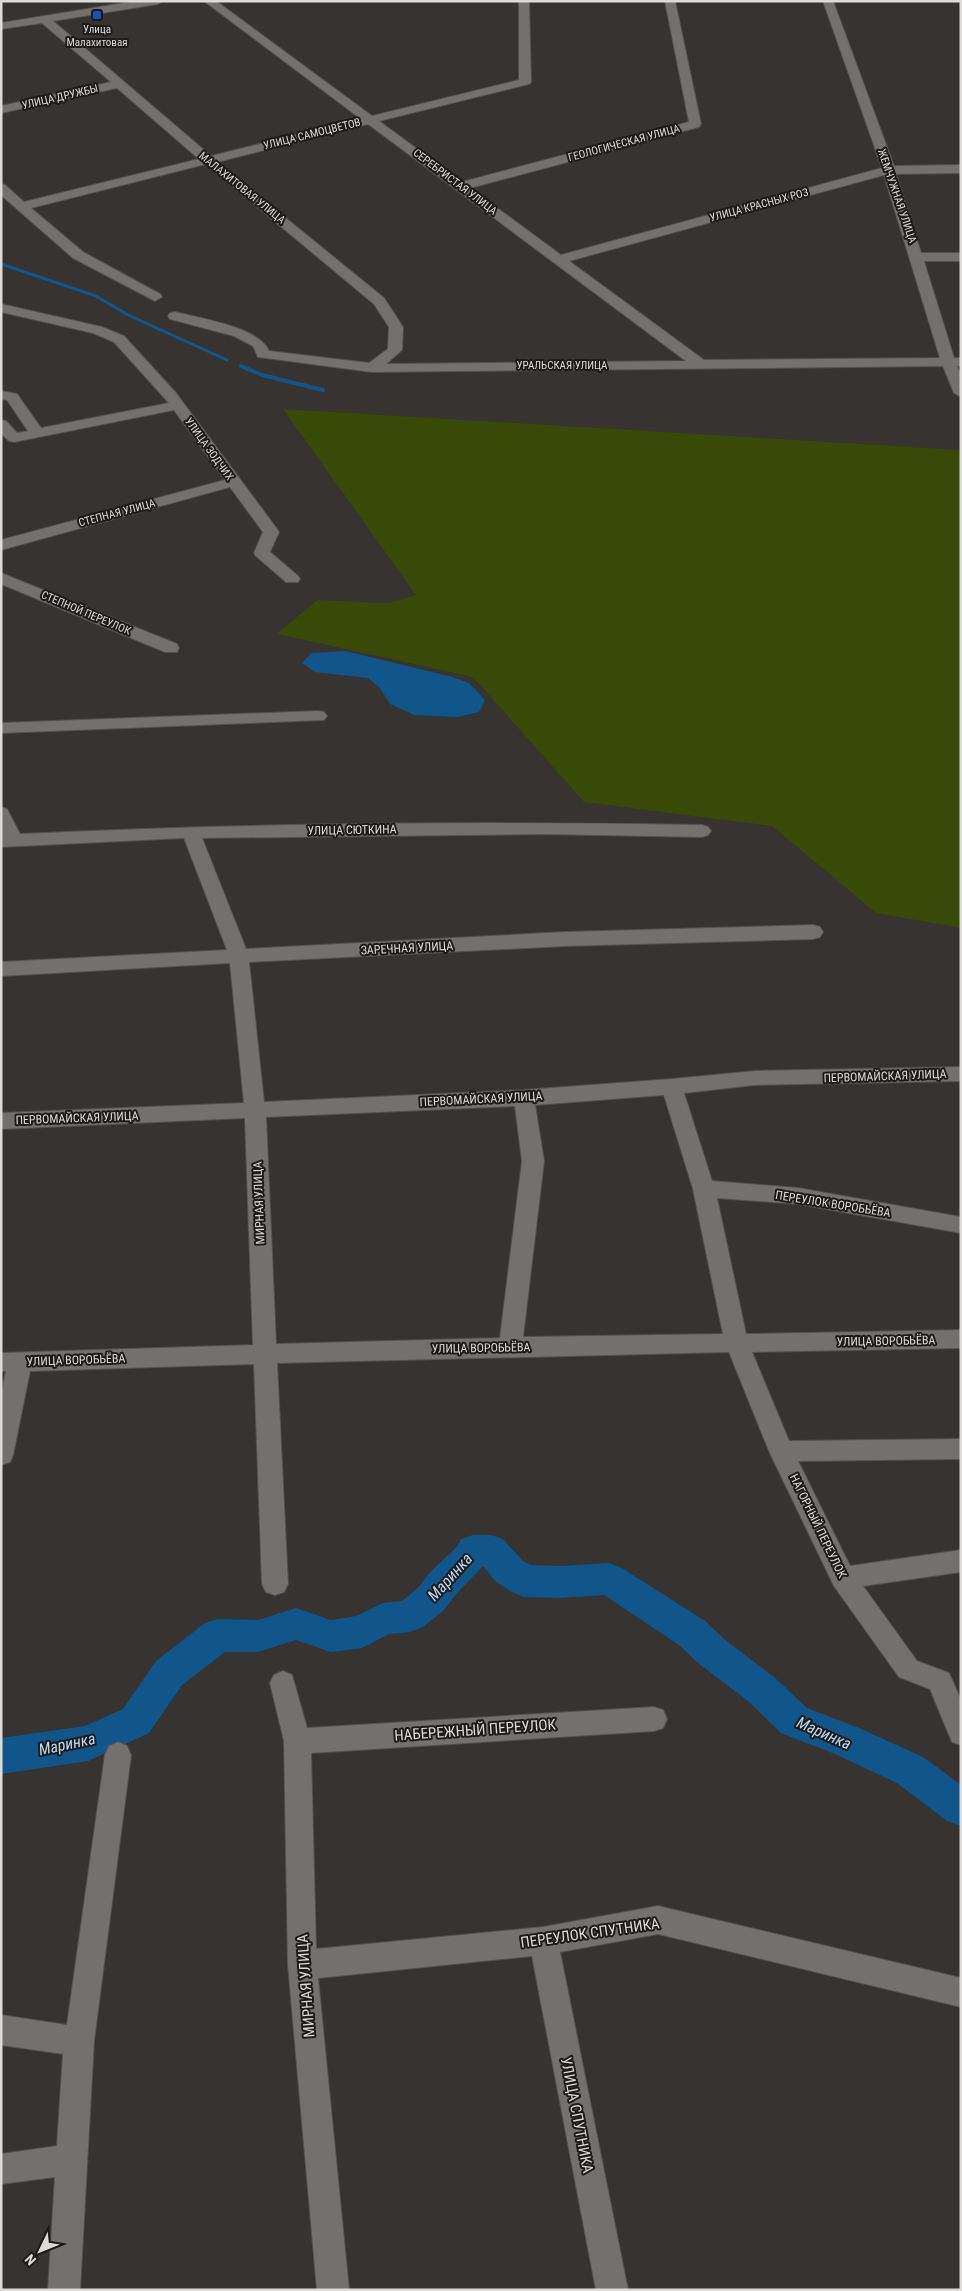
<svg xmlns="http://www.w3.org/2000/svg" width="962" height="2291" viewBox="0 0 962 2291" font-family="'Roboto Condensed',sans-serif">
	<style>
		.green { fill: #384908 }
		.water { fill: #11568a }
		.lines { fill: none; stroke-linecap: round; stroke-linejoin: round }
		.stream-far1 { stroke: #11568a; stroke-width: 3 }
		.stream { stroke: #11568a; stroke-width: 4 }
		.river { fill: #11568a; fill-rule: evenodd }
		.minor-casing { stroke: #53514f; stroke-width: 2 }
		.minor { fill: #74706e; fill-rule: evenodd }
		.transit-dot { fill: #1a4fb4; stroke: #1d1b1a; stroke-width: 2 }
		.labels { text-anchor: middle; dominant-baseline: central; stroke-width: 4; stroke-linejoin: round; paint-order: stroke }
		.far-poi-label { font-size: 11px; fill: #dddbda; stroke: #1d1b1a }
		.far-street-label { font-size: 11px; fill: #dddbda; stroke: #1d1b1a }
		.street-label { font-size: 12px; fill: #dddbda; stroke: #1d1b1a }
		.near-street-label { font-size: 15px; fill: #dddbda; stroke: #1d1b1a }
		.near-water-label { font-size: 16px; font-style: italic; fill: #b9d9f7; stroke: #1d1b1a }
	</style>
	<rect width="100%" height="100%" fill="#363331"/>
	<!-- green -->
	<polygon class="green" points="283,409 961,450 961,928 876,913 772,826 584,802 473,677 277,634 317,600 388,603 416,595"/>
	<!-- water -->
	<polygon class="water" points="345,651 449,676 469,683 485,700 479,712 458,717 414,715 390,704 380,688 368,678 315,672 302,663 311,653"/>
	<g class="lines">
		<!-- stream-far1 -->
		<polyline class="stream-far1" points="1,264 96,296 128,315 227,360"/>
		<!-- stream -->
		<polyline class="stream" points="241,366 262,375 323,390"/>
		<!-- river -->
		<polygon class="river" points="473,1535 491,1535 503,1539 522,1560 530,1565 561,1566 609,1563 622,1568 705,1621 724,1639 774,1677 807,1708 859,1728 923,1757 961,1785 961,1826 947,1821 897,1783 835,1754 781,1733 748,1701 698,1663 679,1645 604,1595 561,1598 525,1597 512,1592 496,1582 483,1566 457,1593 444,1610 423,1627 410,1632 389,1634 362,1648 331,1652 296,1640 258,1652 225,1652 182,1685 149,1733 88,1761 1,1774 1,1738 85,1726 123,1709 156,1661 205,1623 218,1619 258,1620 296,1608 331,1620 356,1616 383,1603 402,1601 418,1588 431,1571 456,1548 461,1539"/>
		<!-- minor casing -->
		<g class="minor-casing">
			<g id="minor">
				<path d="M136 1H163L158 4 53 21 211 156 361 119 204 1H216L372 116 519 80V1H529L531 82 529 84 379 121 462 182 689 122 665 1H675L701 124 699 127 470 188 561 255 882 168 823 1H833L894 166 961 165V173L896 174 921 253H961V261H924L954 358H961V366H957L961 375V397L954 393 943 366 372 372 258 357 253 346 234 336 170 319 168 316 170 313 175 312C199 318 259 327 269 351L369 363 388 349 389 327 374 304 206 164 31 208 83 252 160 294 162 297 155 301 73 258 1 195V184L5 185 24 202 199 159 117 88 1 113V106L111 82 42 23 1 29V23ZM368 124 686 361 386 364 402 350 403 327 384 298 217 162ZM884 175 940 358 704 360 569 261Z"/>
				<polygon points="1,304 102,327 124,336 176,393 277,529 279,532 270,552 298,576 300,579 298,582 286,582 256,556 254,553 263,532 230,487 1,550 1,540 225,480 174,410 14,442 9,441 1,433 1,420 6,421 17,433 28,431 7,400 1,399 1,391 17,394 41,428 169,403 114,342 93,333 1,312"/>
				<polygon points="1,573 177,644 179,648 177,652 165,652 1,584"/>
				<polygon points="318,711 324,712 327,716 324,720 1,733 1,723"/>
				<path d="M1 807 7 809 20 834C247 823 475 821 702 825L708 827 711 831 708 835 702 837 543 834 202 838 246 949 565 932 813 925 820 927 823 932 820 937 813 939 565 946 249 962 264 1102 524 1090 672 1079 755 1071 961 1067V1081L755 1085 684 1093 712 1181 798 1188 961 1217V1233L798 1204 717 1198 746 1334 961 1330V1348L752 1352 789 1441 961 1439V1459L798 1461 850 1566 961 1550V1572L863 1586 917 1661 949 1673 961 1700V1745L952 1742 930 1689 899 1677 834 1586 769 1451 729 1352 277 1363 288 1584 284 1592 275 1595 266 1592 262 1584 254 1364 30 1371 13 1455 10 1462 1 1465V1396L6 1371H1V1353L253 1345 245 1118 1 1129V1113L244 1103 230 963 1 976V962L227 950 184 838 1 847ZM664 1095 693 1189 723 1334 523 1337 544 1161 535 1105ZM515 1106 522 1161 500 1338 276 1344 266 1117Z"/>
				<polygon points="283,1671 292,1675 307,1728 654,1707 663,1710 667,1719 663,1728 654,1731 311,1753 316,1949 543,1927 658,1906 961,1978 961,2007 658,1934 560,1952 628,2290 596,2290 532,1956 318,1978 349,2290 317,2290 288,1965 284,1741 270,1683 274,1675"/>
				<polygon points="118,1742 127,1746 131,1755 94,2041 80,2290 48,2290 55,2177 1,2184 1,2154 57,2146 63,2054 1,2045 1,2015 67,2025 105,1755 109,1746"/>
			</g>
		</g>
		<!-- minor -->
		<use href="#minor" class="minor"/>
	</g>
	<!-- markers -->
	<rect class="transit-dot" x="92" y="10" width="10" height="10" rx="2.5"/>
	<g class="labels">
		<!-- far-poi labels -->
		<g class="far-poi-label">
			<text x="97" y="29">Улица<tspan x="97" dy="13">Малахитовая</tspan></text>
		</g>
		<!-- far-street labels -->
		<g class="far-street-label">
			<text transform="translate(60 97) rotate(-13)">УЛИЦА ДРУЖБЫ</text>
			<text transform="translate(312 134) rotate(-14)">УЛИЦА САМОЦВЕТОВ</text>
			<text transform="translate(624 143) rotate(-15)">ГЕОЛОГИЧЕСКАЯ УЛИЦА</text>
			<text transform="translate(455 182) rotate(37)">СЕРЕБРИСТАЯ УЛИЦА</text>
			<text transform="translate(242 188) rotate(39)">МАЛАХИТОВАЯ УЛИЦА</text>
			<text transform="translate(897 196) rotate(71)">ЖЕМЧУЖНАЯ УЛИЦА</text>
			<text transform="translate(759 205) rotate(-15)">УЛИЦА КРАСНЫХ РОЗ</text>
			<text x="562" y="365">УРАЛЬСКАЯ УЛИЦА</text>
			<text transform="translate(209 449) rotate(54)">УЛИЦА ЗОДЧИХ</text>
			<text transform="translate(117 513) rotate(-15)">СТЕПНАЯ УЛИЦА</text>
			<text transform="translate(86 613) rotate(23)">СТЕПНОЙ ПЕРЕУЛОК</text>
		</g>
		<!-- street labels -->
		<g class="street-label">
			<text transform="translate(352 830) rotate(-1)">УЛИЦА СЮТКИНА</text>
			<text transform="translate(407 948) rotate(-3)">ЗАРЕЧНАЯ УЛИЦА</text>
			<text transform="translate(885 1076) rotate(-2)">ПЕРВОМАЙСКАЯ УЛИЦА</text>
			<text transform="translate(481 1099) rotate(-3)">ПЕРВОМАЙСКАЯ УЛИЦА</text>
			<text transform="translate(77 1118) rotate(-2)">ПЕРВОМАЙСКАЯ УЛИЦА</text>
			<text transform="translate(259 1203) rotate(-92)">МИРНАЯ УЛИЦА</text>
			<text transform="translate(833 1204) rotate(9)">ПЕРЕУЛОК ВОРОБЬЁВА</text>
			<text transform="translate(886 1341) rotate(-1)">УЛИЦА ВОРОБЬЁВА</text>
			<text transform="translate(481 1348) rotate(-1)">УЛИЦА ВОРОБЬЁВА</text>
			<text transform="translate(76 1360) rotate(-2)">УЛИЦА ВОРОБЬЁВА</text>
			<text transform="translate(818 1526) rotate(64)">НАГОРНЫЙ ПЕРЕУЛОК</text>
		</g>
		<!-- near-street labels -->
		<g class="near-street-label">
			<text transform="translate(475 1730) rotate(-4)">НАБЕРЕЖНЫЙ ПЕРЕУЛОК</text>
			<text transform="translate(590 1933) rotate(-8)">ПЕРЕУЛОК СПУТНИКА</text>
			<text transform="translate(306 1986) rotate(-94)">МИРНАЯ УЛИЦА</text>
			<text transform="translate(577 2115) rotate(79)">УЛИЦА СПУТНИКА</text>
		</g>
		<!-- near-water labels -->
		<g class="near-water-label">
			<text transform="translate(450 1577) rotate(-48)">Маринка</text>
			<text transform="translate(824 1733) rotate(24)">Маринка</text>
			<text transform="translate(67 1744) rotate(-12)">Маринка</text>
		</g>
	</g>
	<!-- border -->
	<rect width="962" height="2291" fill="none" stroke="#dddbda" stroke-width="5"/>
	<!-- north arrow -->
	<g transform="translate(40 2251) rotate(227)" stroke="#1d1b1a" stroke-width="4" paint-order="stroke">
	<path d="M0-4L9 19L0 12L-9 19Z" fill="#dddbda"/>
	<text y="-8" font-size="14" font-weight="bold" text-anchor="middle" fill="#dddbda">N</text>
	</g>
</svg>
